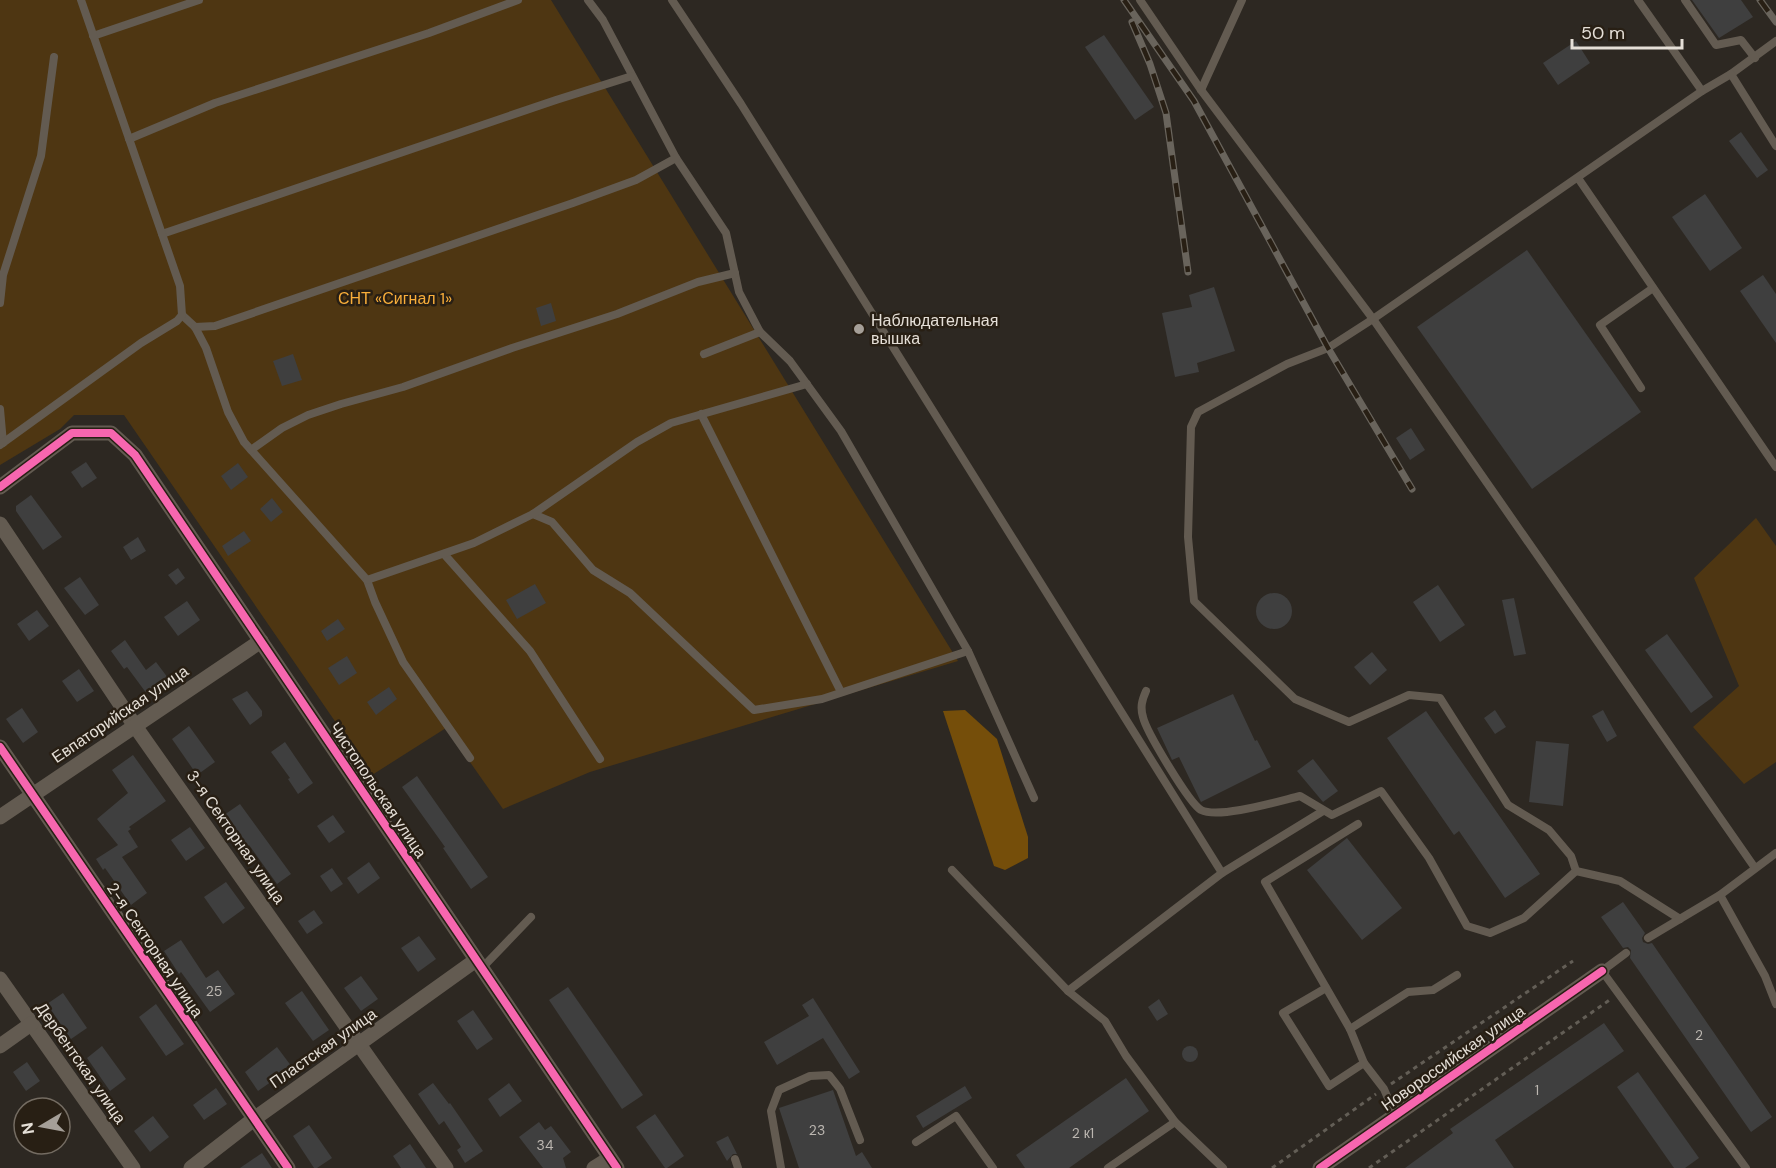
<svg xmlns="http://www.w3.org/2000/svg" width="1776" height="1168" viewBox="0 0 1776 1168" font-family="'DM Sans',sans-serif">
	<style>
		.green { fill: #4e3612 }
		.water { fill: #754e0a }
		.building { fill: #3f3f3f }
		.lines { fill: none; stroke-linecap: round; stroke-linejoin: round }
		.path { stroke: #635e56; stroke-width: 3; stroke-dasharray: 4.5 4.5; stroke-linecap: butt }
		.service { stroke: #635b51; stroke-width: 8 }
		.minor { stroke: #635b51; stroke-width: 15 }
		.rail-casing { stroke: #69645c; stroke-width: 7 }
		.rail { stroke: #281f14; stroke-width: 4.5; stroke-dasharray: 14; stroke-linecap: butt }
		.cycleway-casing { stroke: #281f14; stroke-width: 11 }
		.cycleway { stroke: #f766af; stroke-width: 8 }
		.poi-dot { fill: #a59f98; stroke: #281f14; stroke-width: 2 }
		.labels { text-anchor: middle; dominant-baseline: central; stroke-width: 5; stroke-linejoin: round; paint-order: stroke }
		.number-label { font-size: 14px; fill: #bcb7b1 }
		.park-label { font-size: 16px; fill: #f9ae3a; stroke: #281f14 }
		.poi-label { font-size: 16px; fill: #e5dfd7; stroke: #281f14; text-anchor: start }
		.street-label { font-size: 16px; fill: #e5dfd7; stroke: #281f14 }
	</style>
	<rect width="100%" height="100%" fill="#2d2822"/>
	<!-- green -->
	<g class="green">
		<polygon points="0,0 551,0 958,661 590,772 503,809 446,728 372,775 124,415 74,415 60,429 0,465"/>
		<polygon points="1756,518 1776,546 1776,762 1744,784 1693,727 1739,686 1694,578"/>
	</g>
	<!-- water -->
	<polygon class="water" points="965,710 997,739 1028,837 1028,858 1005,870 994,866 943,711"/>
	<!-- building -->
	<g class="building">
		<polygon points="1692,0 1741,0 1753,17 1719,38"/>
		<polygon points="1104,35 1154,107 1135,120 1085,47"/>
		<polygon points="1576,41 1590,63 1558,85 1543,63"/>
		<polygon points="1741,132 1768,170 1757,178 1729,141"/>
		<polygon points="1705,194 1742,248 1710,271 1672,217"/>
		<polygon points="1527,250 1641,412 1532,489 1417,327"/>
		<polygon points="1763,275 1776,294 1776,343 1740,291"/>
		<polygon points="1214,287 1235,351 1197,363 1199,372 1175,377 1162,313 1192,307 1189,295"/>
		<polygon points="551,303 556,321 541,326 536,308"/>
		<polygon points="293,354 302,380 282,386 273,361"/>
		<polygon points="1411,428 1425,450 1410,460 1396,438"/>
		<polygon points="86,462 97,478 82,488 71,472"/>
		<polygon points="238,463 248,477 231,490 221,476"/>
		<polygon points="31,495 62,537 43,550 16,511 16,506"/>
		<polygon points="272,498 283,512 271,522 260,509"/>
		<polygon points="244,531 251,541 228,556 222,546"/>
		<polygon points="138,537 146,551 131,560 123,547"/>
		<polygon points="178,568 185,578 176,585 168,575"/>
		<polygon points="80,577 99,605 85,615 64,588"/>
		<polygon points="535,584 546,603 517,619 506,600"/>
		<polygon points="1438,585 1465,625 1440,642 1413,602"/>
		<circle cx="1274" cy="611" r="18"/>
		<polygon points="1514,598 1526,654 1514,656 1502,600"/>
		<polygon points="187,601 200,620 178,636 164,617"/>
		<polygon points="37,610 49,626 29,641 17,624"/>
		<polygon points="338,619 345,629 327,641 321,631"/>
		<polygon points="1667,634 1713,697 1691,713 1645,650"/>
		<polygon points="125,640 146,670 156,662 168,678 147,694 127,667 124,669 111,651"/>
		<polygon points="1372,652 1387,670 1370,685 1354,667"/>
		<polygon points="347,656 357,673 339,685 328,668"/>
		<polygon points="79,669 94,691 77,702 62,681"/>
		<polygon points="389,687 397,699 376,715 367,702"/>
		<polygon points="247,691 262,711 262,716 250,725 232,699"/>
		<polygon points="1233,694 1255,741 1257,740 1271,767 1201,802 1179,757 1172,760 1157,728"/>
		<polygon points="22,708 38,732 23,743 6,719"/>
		<polygon points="1495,710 1506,727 1495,734 1484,718"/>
		<polygon points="1603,710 1617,736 1607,742 1592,716"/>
		<polygon points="1426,711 1540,874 1505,898 1459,831 1454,835 1387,738"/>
		<polygon points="189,726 215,762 197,775 172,739"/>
		<polygon points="1536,741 1569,744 1563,806 1529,802"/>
		<polygon points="285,742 313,783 298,794 288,779 290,778 271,752"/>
		<polygon points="133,755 166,801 129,827 131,829 128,831 138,847 122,857 147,893 131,905 105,868 103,870 96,859 118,845 97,819 128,793 112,770"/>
		<polygon points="1313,759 1338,791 1323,802 1297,771"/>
		<polygon points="417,776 488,877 471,889 443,848 445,847 402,787"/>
		<polygon points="240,804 291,874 277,884 249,845 247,846 224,815"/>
		<polygon points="333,815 345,832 329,843 317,826"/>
		<polygon points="190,827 205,848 186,861 171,840"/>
		<polygon points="1347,838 1402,908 1362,940 1307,870"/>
		<polygon points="369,862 380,878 358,894 347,878"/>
		<polygon points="332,868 343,884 331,892 320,876"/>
		<polygon points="226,882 245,908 223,924 204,897"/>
		<polygon points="1623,902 1645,933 1642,938 1643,942 1648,944 1652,943 1772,1117 1751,1132 1630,958 1631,950 1628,947 1623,948 1601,917"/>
		<polygon points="314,910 323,923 307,934 298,921"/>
		<polygon points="419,936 436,959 418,972 401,948"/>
		<polygon points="181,940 206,978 218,970 235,994 210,1012 181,972 179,974 164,951"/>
		<polygon points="361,976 378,999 361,1011 344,988"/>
		<polygon points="568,987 643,1095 622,1109 549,1000"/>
		<polygon points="302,991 329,1030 313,1041 285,1003"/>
		<polygon points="63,993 87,1028 71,1039 47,1004"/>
		<polygon points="813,998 860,1072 849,1079 823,1038 777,1065 764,1042 809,1016 802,1005"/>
		<polygon points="1159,999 1168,1014 1157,1021 1148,1007"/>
		<polygon points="156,1004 184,1044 166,1056 139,1017"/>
		<polygon points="473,1010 493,1039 477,1050 457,1021"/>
		<polygon points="1604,1023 1624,1051 1495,1140 1514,1168 1405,1168 1453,1133 1450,1129"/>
		<circle cx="1190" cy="1054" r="8"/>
		<polygon points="102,1046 126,1079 110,1091 87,1058"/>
		<polygon points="277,1047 292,1067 258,1091 245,1072"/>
		<polygon points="27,1062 40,1081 26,1091 13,1072"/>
		<polygon points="1638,1072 1699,1158 1685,1168 1674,1168 1617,1087"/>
		<polygon points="1126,1078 1149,1111 1069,1168 1025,1168 1016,1155"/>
		<polygon points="433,1083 449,1104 450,1103 483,1151 465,1163 457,1150 461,1147 444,1121 439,1125 418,1094"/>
		<polygon points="509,1083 522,1101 500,1117 488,1099"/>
		<polygon points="965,1086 972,1098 923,1128 916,1116"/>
		<polygon points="216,1088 227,1104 204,1120 193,1105"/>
		<polygon points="833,1090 856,1156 862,1152 872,1168 799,1168 779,1108"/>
		<polygon points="655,1114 684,1156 667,1168 665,1168 636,1127"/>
		<polygon points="153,1116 169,1137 150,1152 134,1131"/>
		<polygon points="539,1122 545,1130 551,1126 571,1152 563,1158 566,1168 543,1168 519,1137"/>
		<polygon points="309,1125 332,1158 317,1168 314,1168 293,1136"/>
		<polygon points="728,1136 737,1154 733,1154 727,1161 716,1142"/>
		<polygon points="410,1144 426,1168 401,1168 393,1156"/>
		<polygon points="262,1153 272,1168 240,1168"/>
	</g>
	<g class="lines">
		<!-- path -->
		<g class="path">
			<polyline points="1391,1084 1573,961"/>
			<polyline points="1272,1168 1376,1094"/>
			<polyline points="1369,1168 1611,999"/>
		</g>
		<!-- service -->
		<g class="service">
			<polyline points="588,0 603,20 676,158 726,233 739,292 760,332 790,361 841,431 968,651 1034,798"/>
			<polyline points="672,0 741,104 1222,873"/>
			<polyline points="1140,0 1201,90 1373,319 1755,868"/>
			<polyline points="1638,0 1702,91 1731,74 1776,41"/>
			<polyline points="1685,0 1716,45 1741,40 1755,58"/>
			<polyline points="93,36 199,0"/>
			<polyline points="1731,74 1776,146"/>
			<polyline points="1201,90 1242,0"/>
			<polyline points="129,139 215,103 429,33 518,0"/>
			<polyline points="1578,178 1776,467"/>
			<polyline points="162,234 556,100 632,76"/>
			<polyline points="0,303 3,275 41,156 54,57"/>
			<polyline points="182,315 195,327 206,348 228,412 244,442 367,580 375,602 403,662 470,758"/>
			<polyline points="195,327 215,326 573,203 636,180 676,158"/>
			<polyline points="704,354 760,332"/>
			<polyline points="1641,388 1600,325 1653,288"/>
			<polyline points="0,409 3,443"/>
			<polyline points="701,414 841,692"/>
			<polyline points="0,445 141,343 177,321 182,315 180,286 81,0"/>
			<polyline points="251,450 282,428 308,415 341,404 403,387 512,348 617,314 698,282 735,273"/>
			<polyline points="533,514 552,522 593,570 630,593 754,710 822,699 968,651"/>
			<polyline points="444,554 530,651 600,759"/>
			<polyline points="367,580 474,543 533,514 637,442 671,423 807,384"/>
			<path d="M1146 691C1142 700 1140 707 1143 717 1146 731 1189 803 1201 810 1219 819 1279 801 1300 796L1332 815 1381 791 1429 858 1467 926 1490 933 1524 918 1576 871 1571 856 1549 830 1508 805 1440 698 1409 695 1349 722 1295 699 1194 601 1188 537 1191 427 1198 412 1287 364 1328 348 1373 319 1702 91"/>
			<polyline points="1358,824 1265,882 1350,1029 1364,1063 1384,1089 1395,1115"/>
			<polyline points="952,870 1068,991 1105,1021 1126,1056 1175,1122 1223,1168"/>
			<polyline points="1576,871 1620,881 1680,919"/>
			<polyline points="1720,895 1765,976 1776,1004"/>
			<polyline points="1648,938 1720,895 1776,853"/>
			<polyline points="1626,953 1602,971 1746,1168"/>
			<polyline points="482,968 531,917"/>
			<polyline points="1326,988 1283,1013 1329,1086 1364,1063"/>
			<polyline points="1068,991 1222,873 1323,811"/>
			<polyline points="1350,1029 1408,992 1433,990 1457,975"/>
			<polyline points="916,1142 956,1116 993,1168"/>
			<polyline points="735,1159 738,1168"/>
			<polyline points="781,1168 771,1111 779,1090 810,1076 829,1075 840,1089 860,1140"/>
			<polyline points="1108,1168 1175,1122"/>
		</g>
		<!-- minor -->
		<g class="minor">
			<polyline points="0,487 72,433 111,433 135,455 617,1168"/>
			<polyline points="0,524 135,726 446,1168"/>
			<polyline points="0,747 288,1168"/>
			<polyline points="0,817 261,641"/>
			<polyline points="0,979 133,1168"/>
			<polyline points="0,1046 31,1024"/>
			<polyline points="191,1168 254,1119 476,960"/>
			<polyline points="594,1168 610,1158"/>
			<polyline points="1320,1168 1602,971"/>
		</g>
		<!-- rail casing -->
		<g class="rail-casing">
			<g id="rail">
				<polyline points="1124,0 1194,101 1328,348 1412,489"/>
				<polyline points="1760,0 1776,22"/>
				<polyline points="1132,22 1150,64 1166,113 1188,272"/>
			</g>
		</g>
		<!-- rail -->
		<use href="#rail" class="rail"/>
		<!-- cycleway casing -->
		<g class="cycleway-casing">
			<g id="cycleway">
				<polyline points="0,487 72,433 111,433 135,455 617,1168"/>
				<polyline points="0,747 288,1168"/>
				<polyline points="1320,1168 1602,971"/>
			</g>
		</g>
		<!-- cycleway -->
		<use href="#cycleway" class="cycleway"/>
	</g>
	<!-- markers -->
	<circle class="poi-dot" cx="859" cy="329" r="6"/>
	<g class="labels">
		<!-- number labels -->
		<g class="number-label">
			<text x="214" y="991">25</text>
			<text x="1699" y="1035">2</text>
			<text x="1537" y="1090">1</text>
			<text x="817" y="1130">23</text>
			<text x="1083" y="1133">2 к1</text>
			<text x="545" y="1145">34</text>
		</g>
		<!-- park labels -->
		<g class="park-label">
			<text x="395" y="298">СНТ «Сигнал 1»</text>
		</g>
		<!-- poi labels -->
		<g class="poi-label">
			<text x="871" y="320">Наблюдательная<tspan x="871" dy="18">вышка</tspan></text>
		</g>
		<!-- street labels -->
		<g class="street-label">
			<text transform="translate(120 714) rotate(-34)">Евпаторийская улица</text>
			<text transform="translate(378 790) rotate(56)">Чистопольская улица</text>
			<text transform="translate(236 837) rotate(55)">3-я Секторная улица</text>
			<text transform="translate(155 950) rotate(56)">2-я Секторная улица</text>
			<text transform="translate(323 1048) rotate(-35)">Пластская улица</text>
			<text transform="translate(1453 1058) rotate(-35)">Новороссийская улица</text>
			<text transform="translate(81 1063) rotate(55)">Дербентская улица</text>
		</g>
	</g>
	<!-- north arrow -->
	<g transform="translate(42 1126) rotate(260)"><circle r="28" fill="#281f14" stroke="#746c62" stroke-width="1.5"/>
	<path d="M0-4.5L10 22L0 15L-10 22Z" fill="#a59f98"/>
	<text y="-9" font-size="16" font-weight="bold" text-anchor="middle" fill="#e5dfd7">N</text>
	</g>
	<!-- scale -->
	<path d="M1572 39v9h110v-9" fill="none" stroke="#e5dfd7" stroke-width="3"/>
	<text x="1581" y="39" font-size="18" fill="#e5dfd7" stroke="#281f14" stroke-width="4.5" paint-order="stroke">50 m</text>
</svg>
